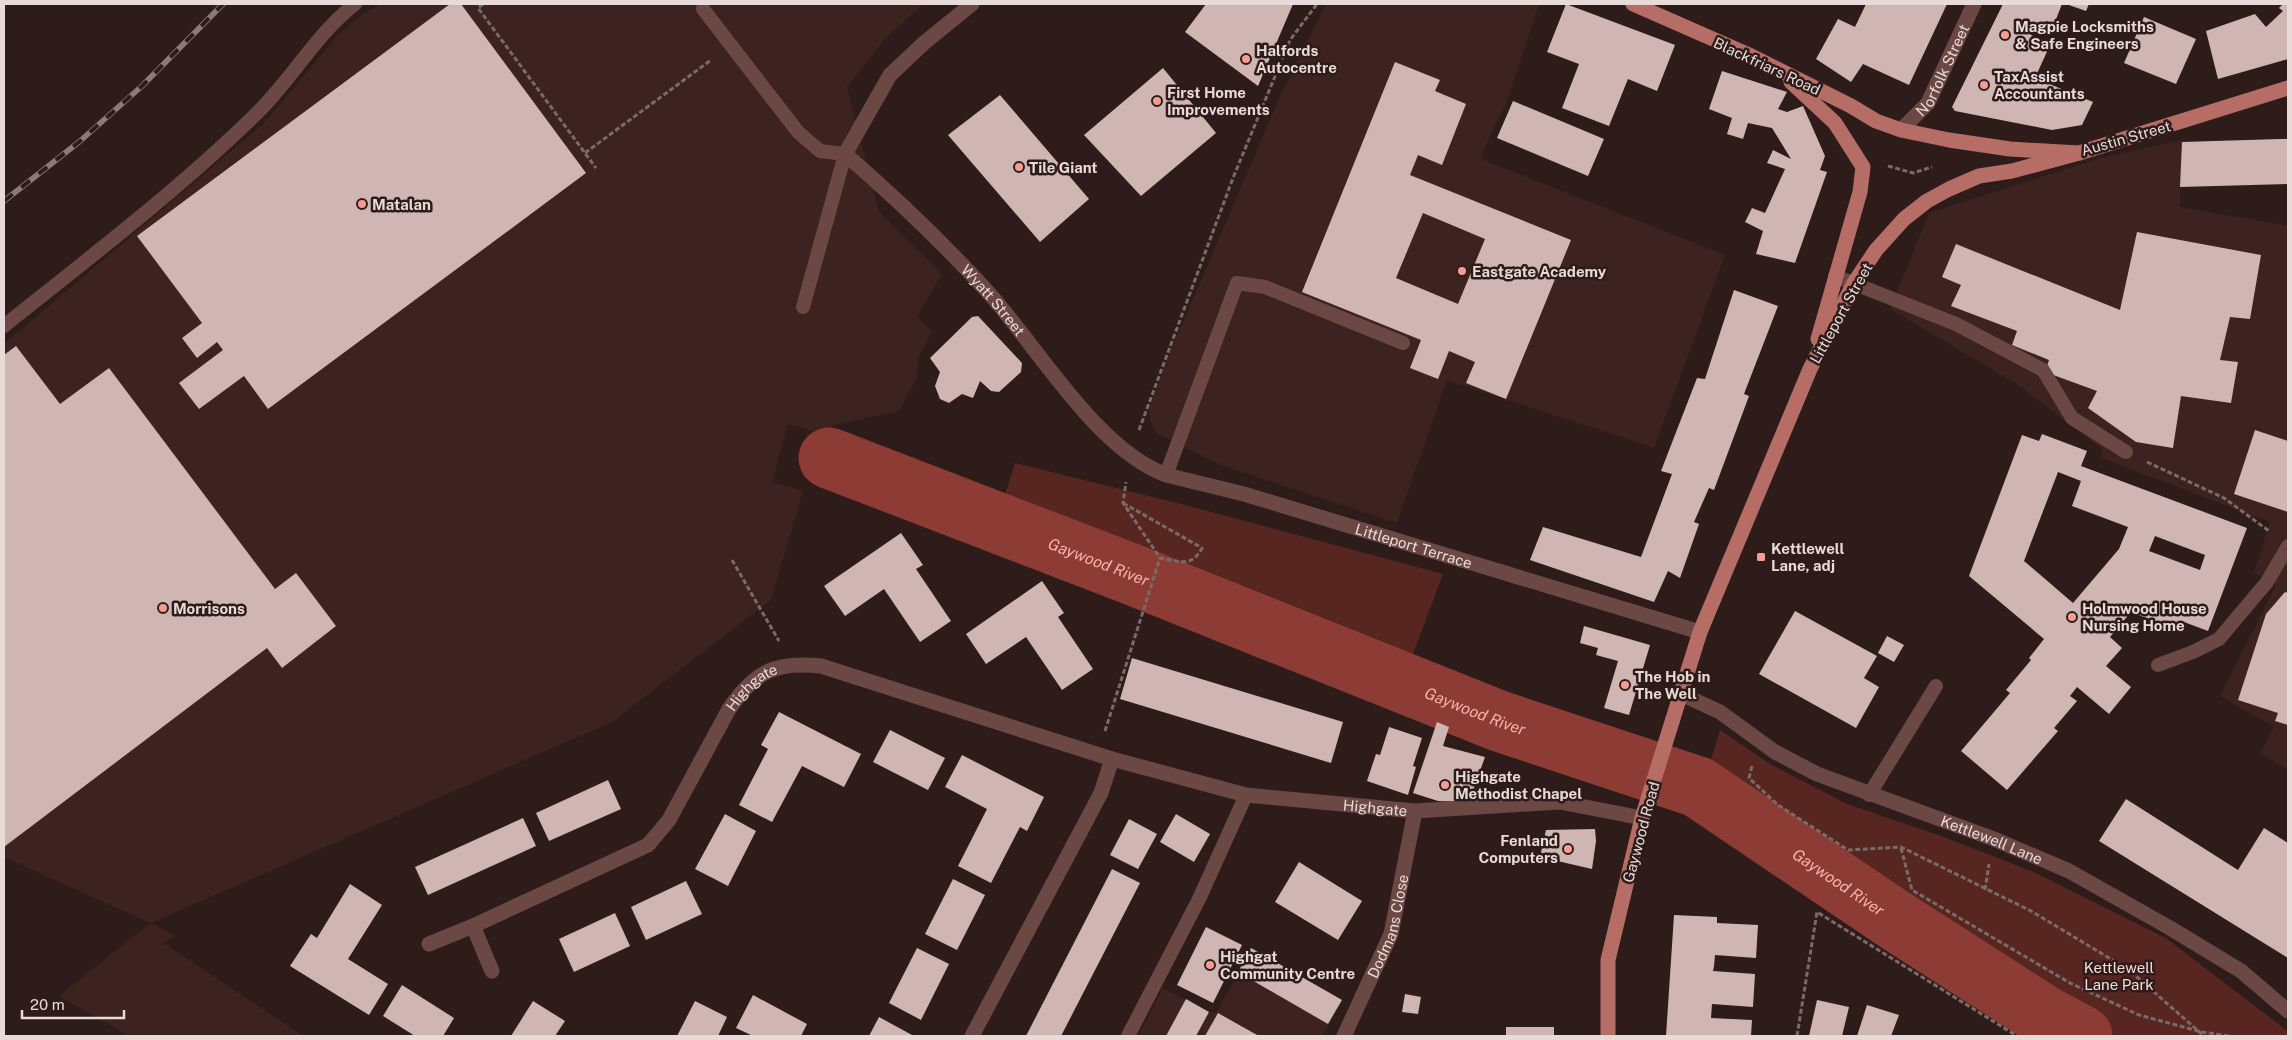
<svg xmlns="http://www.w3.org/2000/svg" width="2292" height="1040" viewBox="0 0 2292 1040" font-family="'Public Sans',sans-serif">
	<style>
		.built { fill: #3c2320 }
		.green { fill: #582621 }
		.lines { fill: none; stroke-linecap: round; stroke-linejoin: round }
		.river { stroke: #8c3c35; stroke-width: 61 }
		.building { fill: #cfb6b2; fill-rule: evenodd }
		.path { stroke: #7a6a68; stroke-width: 3; stroke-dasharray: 5 2.5; stroke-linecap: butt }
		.service { stroke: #6c4844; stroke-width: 14 }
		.minor { stroke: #6c4844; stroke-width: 15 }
		.primary { stroke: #b66d65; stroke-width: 15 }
		.rail-casing { stroke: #8a7b79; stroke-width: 5.5 }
		.rail { stroke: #2e1c1a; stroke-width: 4; stroke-dasharray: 11; stroke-linecap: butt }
		.poi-dot { fill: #f59c92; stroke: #2e1c1a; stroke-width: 2 }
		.labels { text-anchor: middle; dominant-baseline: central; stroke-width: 5; stroke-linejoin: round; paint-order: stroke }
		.poi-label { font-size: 15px; font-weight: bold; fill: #e7dad8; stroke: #2e1c1a; text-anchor: start }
		.street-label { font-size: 15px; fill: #e7dad8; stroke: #2e1c1a }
		.park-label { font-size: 15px; fill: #f5dcd9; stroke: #2e1c1a }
		.water-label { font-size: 16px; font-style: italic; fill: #f7b1a8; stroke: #2e1c1a }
	</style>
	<rect width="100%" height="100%" fill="#2e1c1a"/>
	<!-- built -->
	<g class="built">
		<polygon points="380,4 923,4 886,38 847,87 879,212 942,274 917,316 932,332 918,358 917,377 899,411 833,425 829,436 788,424 772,482 803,491 771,600 612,722 151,923 176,936 163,943 303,1036 129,1036 59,996 150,923 4,857 4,344 263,124 338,35 360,16"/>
		<polygon points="1326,4 1539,4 1506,104 1494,126 1481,159 1725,255 1654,448 1447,380 1397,523 1221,465 1157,433 1150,419 1149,409 1168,357 1282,92"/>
		<polygon points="2182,140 2180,207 2288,226 2288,770 2260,753 2274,727 2220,696 2276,585 2254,573 2270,522 2101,458 2102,449 2017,384 1890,309 1929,213 2097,159"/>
		<polygon points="1252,948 1342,1000 1322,1036 1203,1036 1197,1034 1196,1036 1138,1036 1163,988 1209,1012 1216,1013"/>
	</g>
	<!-- green -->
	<g class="green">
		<polygon points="1015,463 1185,505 1443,574 1396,699 1156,593 993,534"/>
		<polygon points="1720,730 1770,764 1847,804 1944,837 2036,873 2167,939 2280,1025 2288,1032 2288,1036 2118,1036 2039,994 1905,911 1706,776"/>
	</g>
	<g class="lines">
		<!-- river -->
		<path class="river" id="s1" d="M829 458 1131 574 1499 721 1698 787 1895 920 2043 1015 2082 1036"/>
	</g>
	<!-- building -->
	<g class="building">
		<polygon points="450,4 461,4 586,173 268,409 244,376 199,409 179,383 223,350 217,342 197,358 182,338 202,323 137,236"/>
		<polygon points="1206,4 1293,4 1258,86 1185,32"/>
		<polygon points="1566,4 1675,45 1657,91 1628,79 1609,126 1562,108 1579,64 1547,52"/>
		<polygon points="1866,4 1947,4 1909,85 1863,64 1851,82 1816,59 1838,19 1855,27"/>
		<polygon points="2003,4 2062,4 2051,32 2025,19 2020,29 2050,45 2035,78 2093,102 2082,125 2052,130 1955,111 1952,107"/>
		<polygon points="2066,4 2089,4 2086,11"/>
		<polygon points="2283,4 2288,4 2288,59 2218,79 2206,31 2255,14 2266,27 2283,11 2279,8"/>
		<polygon points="2144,17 2196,39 2176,84 2124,63"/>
		<path d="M1395 62 1440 80 1435 91 1466 104 1442 165 1418 155 1410 175 1571 240 1506 399 1466 383 1475 362 1449 351 1438 379 1410 368 1421 340 1302 292ZM1423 213 1485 239 1458 304 1396 278Z"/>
		<polygon points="1163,68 1216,133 1141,196 1084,135"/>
		<polygon points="1722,71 1787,92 1778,109 1787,112 1803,106 1825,156 1820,170 1827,172 1795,263 1756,254 1763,231 1745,222 1752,208 1765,213 1785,169 1767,163 1773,150 1791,159 1772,128 1748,123 1743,139 1727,134 1732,118 1709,109"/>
		<polygon points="1000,95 1089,199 1040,242 948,135"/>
		<polygon points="1513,101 1604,139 1588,176 1497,138"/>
		<polygon points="2280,139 2288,139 2288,184 2180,187 2182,142"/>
		<polygon points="2137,232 2261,255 2250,319 2230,317 2220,360 2238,362 2231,403 2181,396 2173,448 2136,442 2088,408 2097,391 2045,372 2049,360 2012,345 2017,331 1951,306 1961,285 1942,277 1956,244 2120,310"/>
		<polygon points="1734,290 1778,306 1744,394 1749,396 1714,490 1709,488 1694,522 1699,524 1680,578 1668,571 1654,602 1530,560 1543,527 1641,557 1672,474 1661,471 1697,378 1705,379"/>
		<polygon points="978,316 1022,363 1021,372 999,392 991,391 980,381 973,398 962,394 949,403 940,399 935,386 940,372 930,358 972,317"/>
		<polygon points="16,346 60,404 109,368 275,589 296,573 336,626 282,668 267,648 4,847 4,355"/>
		<polygon points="2255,430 2288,441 2288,512 2234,494"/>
		<path d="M2042 434 2087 451 2081 466 2247 528 2208 631 2184 622 2180 631 2131 612 2110 637 2122 648 2106 666 2131 687 2109 714 2077 687 2070 696 2077 701 2054 728 2058 731 2007 790 1961 751 2010 693 2006 690 2031 660 2029 658 2044 639 1969 576 2022 435 2039 441ZM2058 472 2081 481 2072 506 2128 527 2119 549 2073 603 2024 561ZM2155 536 2205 555 2200 570 2149 551Z"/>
		<polygon points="901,533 923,565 916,569 951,621 920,642 884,589 845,616 824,586"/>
		<polygon points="1042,581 1064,613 1058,617 1093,669 1062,690 1026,637 986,664 966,634"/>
		<polygon points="2285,592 2288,593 2288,725 2275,721 2278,713 2238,700 2266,614"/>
		<polygon points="1795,611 1877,656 1864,678 1879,687 1856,728 1759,674"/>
		<polygon points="1584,626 1650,645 1629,715 1604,708 1618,661 1596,655 1598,648 1580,643"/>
		<polygon points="1887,636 1904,645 1894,662 1878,653"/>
		<polygon points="1132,658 1343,722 1331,763 1120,699"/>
		<polygon points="779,712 861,754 844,787 802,766 772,822 739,805 768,749 761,745"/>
		<polygon points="1437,722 1449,727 1443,746 1485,757 1469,802 1438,801 1413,793"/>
		<polygon points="1389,727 1422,738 1413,766 1416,767 1408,795 1367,781 1376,754 1380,755"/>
		<polygon points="890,730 945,758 928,790 873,762"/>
		<polygon points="962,755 1044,797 1027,831 1020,827 991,883 958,866 987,809 945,787"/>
		<polygon points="608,780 621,809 549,841 536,813"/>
		<polygon points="2126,799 2238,870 2264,828 2288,843 2288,958 2099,841"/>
		<polygon points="725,814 756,831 728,886 695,869"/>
		<polygon points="1176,814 1210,834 1194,862 1160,842"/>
		<polygon points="523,818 536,846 428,895 415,867"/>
		<polygon points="1129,819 1157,834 1138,869 1110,855"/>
		<polygon points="1595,829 1596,841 1592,869 1540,857 1546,830"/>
		<polygon points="1299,862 1362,901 1338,940 1275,902"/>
		<polygon points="1112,869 1140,883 1061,1036 1026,1036"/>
		<polygon points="953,879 985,895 957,950 925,934"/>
		<polygon points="686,881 702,914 646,940 631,907"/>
		<polygon points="350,884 382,905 348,959 388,984 369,1015 290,966 311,934 317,938"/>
		<polygon points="615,913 630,946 574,972 559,939"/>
		<polygon points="1674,915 1717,917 1717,923 1758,925 1756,958 1715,955 1714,966 1713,971 1755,974 1753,1007 1712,1004 1711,1018 1752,1020 1751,1036 1666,1036"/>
		<polygon points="1206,927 1242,945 1213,1003 1177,985"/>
		<polygon points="917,948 949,964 921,1020 889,1003"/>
		<polygon points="1251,948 1342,1000 1328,1024 1238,972"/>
		<polygon points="402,985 454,1018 443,1036 415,1036 383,1016"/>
		<polygon points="1405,994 1421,997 1418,1014 1402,1012"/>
		<polygon points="753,995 807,1024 801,1036 753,1036 736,1028"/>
		<polygon points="1186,999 1209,1012 1196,1036 1166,1036"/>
		<polygon points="1817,1000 1849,1007 1842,1036 1809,1036"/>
		<polygon points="533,1001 565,1021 555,1036 511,1036"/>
		<polygon points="695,1001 727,1017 718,1036 677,1036"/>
		<polygon points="1867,1005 1899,1015 1891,1036 1857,1036"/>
		<polygon points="1218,1013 1241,1026 1259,1036 1205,1036"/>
		<polygon points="879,1017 912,1035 912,1036 869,1036"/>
		<rect x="1506" y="1027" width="48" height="9"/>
	</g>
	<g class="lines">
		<!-- path -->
		<g class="path">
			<polyline points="483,4 478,8 596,168"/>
			<polyline points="585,153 711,60"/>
			<polyline points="1888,166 1913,173 1932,167"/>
			<polyline points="1139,430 1233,178 1290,40 1317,4"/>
			<polyline points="2147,462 2224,498 2269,531"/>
			<path d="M1123 503 1202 548C1192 568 1179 561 1160 558L1123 503 1126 482"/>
			<polyline points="732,560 779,641"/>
			<polyline points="1105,731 1160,558"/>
			<polyline points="1752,766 1749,778 1778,805 1848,850 1901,847 2031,911 2129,970 2204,1036"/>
			<polyline points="1901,848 1912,890 2070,983 2139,1015 2202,1032 2229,1036"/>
			<polyline points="1985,890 1989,864"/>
			<polyline points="1797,1036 1817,912 2017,1036"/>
		</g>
		<!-- service -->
		<g class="service">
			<polyline points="703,9 798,132 820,151 845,154 803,307"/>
			<polyline points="1835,276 1956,324 2043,370 2072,418 2126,452"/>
			<path d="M4 326C89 258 176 192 254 116 291 81 315 35 355 4"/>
			<polyline points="1166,475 1237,283 1265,287 1403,343"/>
			<polyline points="2158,665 2193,652 2219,639 2267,582 2288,546"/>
			<polyline points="1869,795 1936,686"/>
			<polyline points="1128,1036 1199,899 1246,795"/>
		</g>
		<!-- minor -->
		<g class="minor">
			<path id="s2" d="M972 4 924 43 890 75 845 154C895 197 942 242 987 291 1038 347 1095 448 1166 475L1244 494 1700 632"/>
			<path id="s3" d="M1901 130 1928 103 1974 4"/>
			<path id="s4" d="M1681 694 1720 712 1775 752 1817 774 1994 839 2069 871 2170 928 2241 971 2288 1011"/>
			<polyline points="473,926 492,971"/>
			<path id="s5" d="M429 944 473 926 648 845 669 820 729 709C755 671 776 661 821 666L1112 759 1246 795 1415 811 1560 802 1642 818"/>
			<polyline points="972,1036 1101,793 1112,759"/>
			<path id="s6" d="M1344 1036 1391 934 1415 811"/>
		</g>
		<!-- primary -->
		<g class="primary">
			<polyline points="1633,4 1747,54 1851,106 1876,121 1901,130 1949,140 2010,149 2079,153 2288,88"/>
			<polyline points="1791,82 1835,123 1863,167 1860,192 1818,339"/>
			<polyline points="1608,1036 1608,960 1642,818 1700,632 1810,369 1854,283 1876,250 1904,219 1927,201 1949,189 1979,176 2012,171 2079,153"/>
		</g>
		<!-- rail casing -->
		<g class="rail-casing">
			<polyline id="rail" points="4,201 79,142 142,86 223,4"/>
		</g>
		<!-- rail -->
		<use href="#rail" class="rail"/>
	</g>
	<!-- markers -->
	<g class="poi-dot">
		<circle cx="2005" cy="35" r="5"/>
		<circle cx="1246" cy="59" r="5"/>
		<circle cx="1984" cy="85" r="5"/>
		<circle cx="1157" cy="101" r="5"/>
		<circle cx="1019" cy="167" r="5"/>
		<circle cx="362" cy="204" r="5"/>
		<circle cx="1462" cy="271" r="5"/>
		<rect x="1756" y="552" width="10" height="10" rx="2.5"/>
		<circle cx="163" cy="608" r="5"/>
		<circle cx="2072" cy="617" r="5"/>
		<circle cx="1625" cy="685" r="5"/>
		<circle cx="1445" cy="785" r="5"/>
		<circle cx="1568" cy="849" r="5"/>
		<circle cx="1210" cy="965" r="5"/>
	</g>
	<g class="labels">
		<!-- poi labels -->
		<g class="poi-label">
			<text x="2015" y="26">Magpie Locksmiths<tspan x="2015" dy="17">&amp; Safe Engineers</tspan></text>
			<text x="1256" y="50">Halfords<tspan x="1256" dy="17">Autocentre</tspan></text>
			<text x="1994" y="76">TaxAssist<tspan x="1994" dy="17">Accountants</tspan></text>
			<text x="1167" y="92">First Home<tspan x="1167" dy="17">Improvements</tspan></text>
			<text x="1029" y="167">Tile Giant</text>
			<text x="372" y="204">Matalan</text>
			<text x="1472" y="271">Eastgate Academy</text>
			<text x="1771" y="548">Kettlewell<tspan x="1771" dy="17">Lane, adj</tspan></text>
			<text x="173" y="608">Morrisons</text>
			<text x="2082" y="608">Holmwood House<tspan x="2082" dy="17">Nursing Home</tspan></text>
			<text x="1635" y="676">The Hob in<tspan x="1635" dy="17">The Well</tspan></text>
			<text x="1455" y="776">Highgate<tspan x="1455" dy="17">Methodist Chapel</tspan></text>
			<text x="1558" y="840" text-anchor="end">Fenland<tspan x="1558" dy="17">Computers</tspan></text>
			<text x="1220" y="956">Highgat<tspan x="1220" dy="17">Community Centre</tspan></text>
		</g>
		<!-- street labels -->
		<g class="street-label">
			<text transform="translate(1767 66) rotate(25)">Blackfriars Road</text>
			<text stroke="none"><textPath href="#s3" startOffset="74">Norfolk Street</textPath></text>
			<text transform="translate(2126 138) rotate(-16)">Austin Street</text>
			<text stroke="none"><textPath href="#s2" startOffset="408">Wyatt Street</textPath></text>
			<text transform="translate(1841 313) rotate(-61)">Littleport Street</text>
			<text stroke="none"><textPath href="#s2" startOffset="914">Littleport Terrace</textPath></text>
			<text stroke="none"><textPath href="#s5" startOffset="431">Highgate</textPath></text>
			<text stroke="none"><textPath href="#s5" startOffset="1082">Highgate</textPath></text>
			<text transform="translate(1641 832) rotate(-75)">Gaywood Road</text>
			<text stroke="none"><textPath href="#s4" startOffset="345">Kettlewell Lane</textPath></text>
			<text stroke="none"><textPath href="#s6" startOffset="119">Dodmans Close</textPath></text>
		</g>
		<!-- park labels -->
		<g class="park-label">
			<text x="2119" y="967">Kettlewell<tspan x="2119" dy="17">Lane Park</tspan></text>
		</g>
		<!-- water labels -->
		<g class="water-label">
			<text stroke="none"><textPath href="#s1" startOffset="289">Gaywood River</textPath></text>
			<text stroke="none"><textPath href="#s1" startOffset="694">Gaywood River</textPath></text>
			<text stroke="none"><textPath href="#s1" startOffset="1099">Gaywood River</textPath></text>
		</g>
	</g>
	<!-- border -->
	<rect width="2292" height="1040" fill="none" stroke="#e7dad8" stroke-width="10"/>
	<!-- scale -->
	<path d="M22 1010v8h102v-8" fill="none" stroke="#e7dad8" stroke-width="2.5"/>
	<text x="30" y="1010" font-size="15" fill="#e7dad8" stroke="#2e1c1a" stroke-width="4" paint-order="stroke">20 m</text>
</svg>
